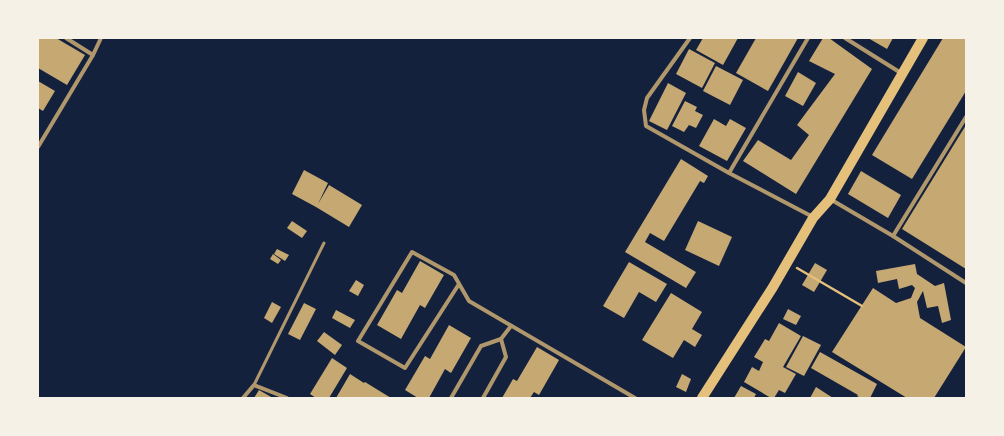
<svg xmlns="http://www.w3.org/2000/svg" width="1004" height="436" viewBox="0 0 1004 436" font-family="'Sofia Sans Condensed',sans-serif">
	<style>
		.building { fill: #c6a872 }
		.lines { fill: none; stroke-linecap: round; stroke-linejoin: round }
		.path { stroke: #e5c07b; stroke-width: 2.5 }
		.service { stroke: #b1986c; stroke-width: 3 }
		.minor { stroke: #b1986c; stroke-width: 4 }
		.primary { stroke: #e5c07b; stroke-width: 10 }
	</style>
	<rect width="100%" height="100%" fill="#14213d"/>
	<!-- building -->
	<g class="building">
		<polygon points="38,38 56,38 85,55 67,85 38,68"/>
		<polygon points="703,38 738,38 723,65 696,50"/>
		<polygon points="756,38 798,38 768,91 736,73"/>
		<polygon points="823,38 829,38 872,69 796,194 743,161 758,140 791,160 809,135 797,125 835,74 809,61"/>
		<polygon points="868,38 893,38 887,49"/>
		<polygon points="943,38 966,38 966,91 912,179 872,155"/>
		<polygon points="689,49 715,63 702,88 676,74"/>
		<polygon points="716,66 743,80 730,105 703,91"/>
		<polygon points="798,72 816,83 803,106 785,96"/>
		<polygon points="38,81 55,91 43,111 38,108"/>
		<polygon points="668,83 686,93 667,130 649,121"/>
		<polygon points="685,101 697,107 695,111 703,115 696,128 689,125 684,132 672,126"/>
		<polygon points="714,119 726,126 730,119 746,128 727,161 699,146"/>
		<polygon points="966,125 966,269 902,229"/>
		<polygon points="681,159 708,176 704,183 700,181 664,241 650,233 645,242 696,272 686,288 625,252"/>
		<polygon points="304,170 328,183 318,204 329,185 362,205 349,227 316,207 292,194"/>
		<polygon points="861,171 901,195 888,218 848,194"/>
		<polygon points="292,221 307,231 302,238 287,228"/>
		<polygon points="698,221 732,237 719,266 685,250"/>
		<polygon points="277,249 289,255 285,261 274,254"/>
		<polygon points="273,254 281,260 278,264 270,259"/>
		<polygon points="420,261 444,275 425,308 420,305 401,339 377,325 397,290 402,293"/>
		<polygon points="629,262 667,284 656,302 639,292 624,318 603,306"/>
		<polygon points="815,263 827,270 814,292 802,285"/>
		<polygon points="915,264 917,274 935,286 944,283 951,320 942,323 938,306 927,308 923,291 917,302 920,318 966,347 934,398 907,398 832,352 873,288 896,303 911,298 915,288 912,285 899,289 897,279 878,283 876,271"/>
		<polygon points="356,280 364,285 358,296 349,291"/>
		<polygon points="671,293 702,312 692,329 702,335 695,347 684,340 673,358 642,340"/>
		<polygon points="272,302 281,307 272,323 264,318"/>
		<polygon points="304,303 316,309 300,340 288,334"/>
		<polygon points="788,309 801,316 796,325 783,319"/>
		<polygon points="336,310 355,320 350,328 332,318"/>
		<polygon points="779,323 801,336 783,367 796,374 785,393 779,390 774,398 771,398 744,382 752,367 759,371 763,362 754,357 765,339 769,341"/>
		<polygon points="449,325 471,338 451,373 445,369 429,398 418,398 405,390 425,356 430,359"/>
		<polygon points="324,332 342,345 335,355 317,341"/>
		<polygon points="803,336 821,345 804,376 786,367"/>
		<polygon points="537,347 559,360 539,395 534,392 530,398 502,398 513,379 517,381"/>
		<polygon points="820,352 877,384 870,398 861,398 857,396 858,395 811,368"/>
		<polygon points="332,358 347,368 329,398 316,398 310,394"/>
		<polygon points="350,374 364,383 365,382 391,398 336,398"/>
		<polygon points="682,374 691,379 686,392 676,387"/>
		<polygon points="741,386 756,394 754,398 734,398"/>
		<polygon points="816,387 833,398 810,398"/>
		<polygon points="259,390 273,398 254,398"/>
	</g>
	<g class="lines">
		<!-- path -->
		<polyline class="path" points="797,268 862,306"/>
		<!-- service -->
		<polyline class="service" points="254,385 324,243"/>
		<!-- minor -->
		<g class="minor">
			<polyline points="66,38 93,55"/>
			<polyline points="690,38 647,98 644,110 646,126 729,173 813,217"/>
			<polyline points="845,38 901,73"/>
			<polyline points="38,147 93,55 101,38"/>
			<polyline points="729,173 808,38"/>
			<polyline points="830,199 893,236 966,283"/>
			<polyline points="893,236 966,117"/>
			<polyline points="459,284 405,368 358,341 412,252 454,275 469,301 635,398"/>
			<polyline points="243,398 254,385 287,398"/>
			<polyline points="451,398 481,346 501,339 511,326"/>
			<polyline points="483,398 506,357 501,339"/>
		</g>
		<!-- primary -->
		<polyline class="primary" points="702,398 773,287 813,218 830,199 923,38"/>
	</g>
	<!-- border -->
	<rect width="1004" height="436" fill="none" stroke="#f6f1e7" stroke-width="78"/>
</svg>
